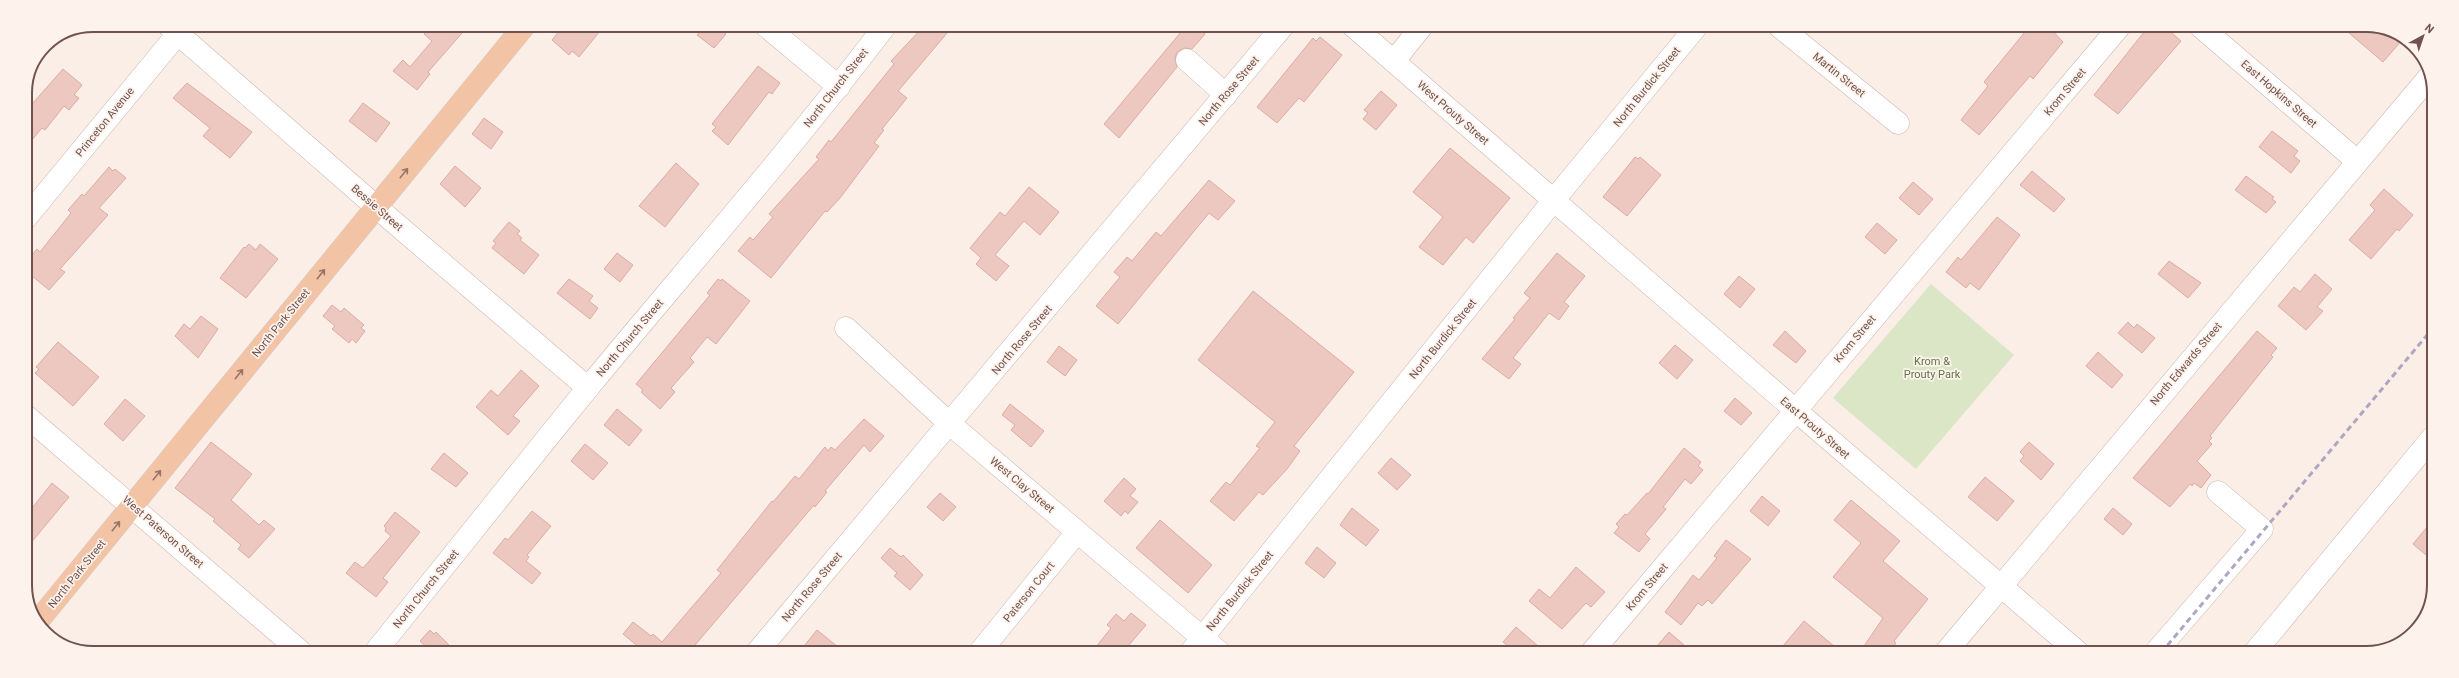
<svg xmlns="http://www.w3.org/2000/svg" width="2459" height="678" viewBox="0 0 2459 678" font-family="Roboto,sans-serif">
	<style>
		.green { fill: #dbe6c6 }
		.building { fill: #edc8c1; stroke: #deaba3 }
		.lines { fill: none; stroke-linecap: round; stroke-linejoin: round }
		.minor-casing { stroke: #cdb6b1; stroke-width: 23 }
		.major-casing { stroke: #d4cbca; stroke-width: 23 }
		.minor { stroke: #fff; stroke-width: 22 }
		.major { stroke: #f2c4a5; stroke-width: 22 }
		.rail { stroke: #afa6c3; stroke-width: 3; stroke-dasharray: 6 4; stroke-linecap: butt }
		.oneway { stroke: #987468 }
		.labels { text-anchor: middle; dominant-baseline: central; stroke-width: 3.5; stroke-linejoin: round; paint-order: stroke }
		.street-label { font-size: 11px; fill: #71524e; stroke: #fdf3ec }
		.park-label { font-size: 11px; fill: #5f7647; stroke: #fdf3ec }
		.rim { fill: none; stroke: #71524e; stroke-width: 2 }
	</style>
	<rect width="100%" height="100%" fill="#faeee6"/>
	<!-- green -->
	<polygon class="green" points="1931,284 2014,355 1916,469 1833,398"/>
	<!-- building -->
	<g class="building">
		<polygon points="432,25 469,25 428,72 430,74 417,90 393,71 403,60 410,67 432,41 424,34"/>
		<polygon points="564,25 581,25 604,26 579,57 572,51 569,55 552,40"/>
		<polygon points="705,26 717,26 726,34 714,48 697,35"/>
		<polygon points="924,26 953,26 898,91 907,98 882,129 884,130 874,143 879,146 840,198 827,212 825,211 771,278 738,251 750,237 753,240 773,217 769,214 819,159 816,157 829,140 831,142 894,64 891,61"/>
		<polygon points="1186,26 1196,26 1205,34 1192,49 1184,48 1177,52 1175,58 1177,67 1119,138 1104,124"/>
		<polygon points="2029,27 2049,27 2063,42 2033,79 2030,76 1979,135 1961,120 1988,86 1984,82"/>
		<polygon points="2148,27 2165,27 2181,41 2118,114 2094,95"/>
		<polygon points="2342,27 2383,27 2403,39 2383,62"/>
		<polygon points="1320,37 1342,55 1304,102 1299,98 1277,123 1257,107 1313,38 1316,41"/>
		<polygon points="758,66 780,83 772,94 769,92 728,145 712,131 716,127 712,124"/>
		<polygon points="63,69 82,85 74,95 79,98 69,110 64,106 45,130 42,128 25,148 25,112"/>
		<polygon points="187,83 252,132 230,158 203,136 210,128 173,98"/>
		<polygon points="1381,91 1397,105 1376,130 1363,119 1368,113 1364,110"/>
		<polygon points="363,103 390,123 376,142 349,121"/>
		<polygon points="484,118 503,132 491,149 472,134"/>
		<polygon points="2272,131 2298,151 2294,156 2300,161 2291,173 2259,147"/>
		<polygon points="1450,148 1510,198 1473,243 1466,237 1443,265 1419,247 1443,217 1413,192"/>
		<polygon points="1635,157 1638,159 1640,157 1661,175 1627,216 1603,197"/>
		<polygon points="676,163 699,184 665,227 639,206"/>
		<polygon points="455,166 481,188 465,207 440,184"/>
		<polygon points="109,167 113,171 115,169 126,178 99,208 108,215 60,269 65,272 49,290 25,270 25,263 37,249 40,252 71,213 68,210 82,194 84,196"/>
		<polygon points="2032,171 2065,199 2054,212 2020,185"/>
		<polygon points="2246,176 2274,197 2272,199 2276,202 2266,213 2235,190"/>
		<polygon points="1209,180 1235,201 1218,220 1209,213 1118,324 1096,306 1120,277 1114,272 1127,257 1132,261 1156,232 1161,236"/>
		<polygon points="1913,182 1933,199 1919,215 1899,198"/>
		<polygon points="1029,187 1059,212 1040,235 1024,221 995,255 1009,266 996,281 976,264 981,258 970,248 1000,212 1005,216"/>
		<polygon points="2384,189 2413,215 2399,231 2397,229 2371,259 2349,240 2375,210 2370,205"/>
		<polygon points="1997,217 2020,235 1979,290 1970,283 1966,288 1946,272 1958,257 1961,260"/>
		<polygon points="509,222 520,231 517,234 522,238 520,240 539,255 524,274 492,248 496,243 493,241"/>
		<polygon points="1877,223 1897,240 1885,254 1865,237"/>
		<polygon points="249,244 256,250 260,244 278,259 246,298 220,278 244,247 245,248"/>
		<polygon points="617,253 633,265 620,282 604,269"/>
		<polygon points="1557,253 1585,276 1564,302 1569,306 1559,320 1549,313 1513,358 1521,364 1509,379 1482,359 1515,319 1513,318 1530,298 1524,293"/>
		<polygon points="2169,261 2201,283 2188,298 2158,274"/>
		<polygon points="2315,274 2332,289 2317,307 2323,311 2306,330 2278,306 2294,287 2300,292"/>
		<polygon points="1739,276 1755,289 1740,308 1724,294"/>
		<polygon points="569,279 593,296 589,301 598,308 590,319 557,293"/>
		<polygon points="718,279 721,281 722,279 750,301 716,344 707,337 690,358 694,362 671,388 675,392 660,409 641,392 643,390 636,384 710,295 707,293"/>
		<polygon points="1253,291 1354,372 1294,446 1300,451 1287,469 1263,495 1259,492 1234,521 1210,501 1226,482 1230,485 1260,448 1256,446 1275,422 1198,360"/>
		<polygon points="332,305 341,312 344,308 364,325 361,328 365,331 356,343 352,339 349,343 332,329 335,326 323,316"/>
		<polygon points="201,316 218,329 198,358 175,336 184,324 190,329"/>
		<polygon points="2128,322 2134,328 2137,324 2155,338 2142,353 2118,333"/>
		<polygon points="1785,331 1806,351 1796,363 1773,345"/>
		<polygon points="2257,331 2277,348 2271,355 2273,357 2210,436 2212,438 2209,441 2212,444 2197,461 2211,475 2201,488 2194,483 2192,486 2190,484 2170,507 2133,478"/>
		<polygon points="58,342 99,377 73,406 35,373 39,369 36,367"/>
		<polygon points="1675,345 1693,360 1677,379 1659,363"/>
		<polygon points="1059,346 1077,360 1065,376 1047,362"/>
		<polygon points="2098,352 2123,375 2112,388 2086,366"/>
		<polygon points="521,370 539,386 513,416 520,421 508,435 476,407 491,390 498,396"/>
		<polygon points="1735,398 1752,413 1741,425 1724,411"/>
		<polygon points="125,399 145,416 123,441 104,424"/>
		<polygon points="1010,404 1044,431 1031,447 1011,430 1015,425 1002,415"/>
		<polygon points="617,409 642,430 629,446 604,425"/>
		<polygon points="864,419 884,436 870,452 864,445 825,491 827,492 815,507 814,505 690,651 638,651 640,648 623,634 633,622 651,636 653,634 662,642 721,573 717,570 772,501 773,502 795,476 799,479 825,447 828,451 831,447 835,450"/>
		<polygon points="211,442 252,474 231,500 259,525 264,520 275,529 249,558 238,549 241,545 213,521 215,519 175,488"/>
		<polygon points="2029,442 2054,464 2041,480 2020,461 2024,456 2020,452"/>
		<polygon points="585,444 608,463 593,480 571,461"/>
		<polygon points="1684,448 1701,462 1698,466 1703,470 1691,484 1685,479 1663,507 1666,509 1645,534 1650,539 1639,552 1614,533 1619,527 1616,524 1625,514 1627,515 1647,493 1648,494"/>
		<polygon points="444,453 468,473 456,487 431,469"/>
		<polygon points="1391,458 1411,475 1397,490 1378,473"/>
		<polygon points="1985,477 2014,501 1997,521 1968,497"/>
		<polygon points="1124,478 1136,489 1130,496 1138,502 1128,514 1125,511 1121,516 1104,501"/>
		<polygon points="52,483 69,497 25,550 25,517"/>
		<polygon points="940,493 956,507 943,521 927,507"/>
		<polygon points="1762,496 1780,511 1768,526 1750,511"/>
		<polygon points="1851,500 1900,541 1883,561 1928,599 1894,641 1896,643 1889,653 1860,652 1883,618 1833,577 1861,543 1834,520"/>
		<polygon points="1352,508 1379,530 1366,546 1340,525"/>
		<polygon points="2113,508 2132,524 2123,535 2104,519"/>
		<polygon points="532,511 551,526 527,555 529,557 526,561 541,573 532,584 493,553 505,538 508,540"/>
		<polygon points="395,512 420,532 383,578 388,582 376,597 346,573 355,562 363,568 391,536 385,531 386,528 384,526"/>
		<polygon points="1160,520 1212,565 1188,593 1136,548"/>
		<polygon points="2432,521 2432,560 2413,544"/>
		<polygon points="1726,540 1751,559 1712,604 1708,600 1702,606 1698,603 1681,625 1665,612 1693,575 1699,580 1717,558 1714,556"/>
		<polygon points="1317,547 1336,563 1324,578 1305,563"/>
		<polygon points="890,548 901,557 903,555 923,575 910,590 894,576 897,573 881,558"/>
		<polygon points="1576,567 1605,592 1591,607 1586,603 1562,629 1529,601 1539,589 1550,598"/>
		<polygon points="1131,613 1146,625 1123,652 1092,652 1111,628 1107,625 1116,614 1124,621"/>
		<polygon points="1804,621 1841,652 1778,652"/>
		<polygon points="1516,627 1545,652 1515,652 1503,642"/>
		<polygon points="430,630 434,634 436,632 455,651 431,651 420,641"/>
		<polygon points="817,630 843,651 800,651"/>
		<polygon points="1669,632 1692,652 1652,652"/>
	</g>
	<g class="lines">
		<!-- minor casing -->
		<g class="minor-casing">
			<g id="minor">
				<polyline points="168,25 389,218 588,388"/>
				<polyline points="766,26 839,87"/>
				<polyline points="1353,26 1809,422 2079,653"/>
				<polyline points="1780,27 1898,123"/>
				<polyline points="2201,27 2357,161"/>
				<polyline points="1187,60 1226,95"/>
				<polyline points="1394,61 1422,26"/>
				<polyline points="25,219 185,25"/>
				<polyline points="846,328 950,424 1219,652"/>
				<polyline points="25,415 300,651"/>
				<path d="M376 651C446 564 516 476 587 389 687 268 790 151 885 26"/>
				<polyline points="758,651 1283,26"/>
				<polyline points="980,652 1077,532"/>
				<polyline points="1191,652 1553,201 1696,27"/>
				<polyline points="1592,652 2119,27"/>
				<polyline points="1945,653 2429,77"/>
				<polyline points="2155,653 2262,529 2218,492"/>
				<polyline points="2254,653 2432,438"/>
			</g>
		</g>
		<!-- major casing -->
		<g class="major-casing">
			<polyline id="major" points="38,621 525,25"/>
		</g>
		<!-- minor -->
		<use href="#minor" class="minor"/>
		<!-- major -->
		<use href="#major" class="major"/>
		<!-- rail -->
		<polyline class="rail" points="2161,653 2433,328"/>
	</g>
	<!-- one-way arrows -->
	<defs><path id="oneway-shaft" d="M-6 0H5M1.5-3L5.5 0L1.5 3" fill="none" stroke-width="1.6" stroke-linecap="round" stroke-linejoin="round"/></defs>
	<g class="oneway">
		<use href="#oneway-shaft" transform="translate(404 173) rotate(-51)"/>
		<use href="#oneway-shaft" transform="translate(321 274) rotate(-51)"/>
		<use href="#oneway-shaft" transform="translate(239 374) rotate(-51)"/>
		<use href="#oneway-shaft" transform="translate(157 475) rotate(-51)"/>
		<use href="#oneway-shaft" transform="translate(116 526) rotate(-51)"/>
	</g>
	<g class="labels">
		<!-- street labels -->
		<g class="street-label">
			<text transform="translate(1839 75) rotate(39)">Martin Street</text>
			<text transform="translate(1647 87) rotate(-51)">North Burdick Street</text>
			<text transform="translate(836 88) rotate(-52)">North Church Street</text>
			<text transform="translate(1229 91) rotate(-50)">North Rose Street</text>
			<text transform="translate(2065 92) rotate(-50)">Krom Street</text>
			<text transform="translate(2279 94) rotate(41)">East Hopkins Street</text>
			<text transform="translate(1453 113) rotate(41)">West Prouty Street</text>
			<text transform="translate(105 122) rotate(-51)">Princeton Avenue</text>
			<text transform="translate(377 208) rotate(41)">Bessie Street</text>
			<text transform="translate(281 323) rotate(-51)">North Park Street</text>
			<text transform="translate(630 338) rotate(-50)">North Church Street</text>
			<text transform="translate(1443 339) rotate(-51)">North Burdick Street</text>
			<text transform="translate(1855 339) rotate(-50)">Krom Street</text>
			<text transform="translate(1022 340) rotate(-50)">North Rose Street</text>
			<text transform="translate(2186 364) rotate(-50)">North Edwards Street</text>
			<text transform="translate(1815 428) rotate(41)">East Prouty Street</text>
			<text transform="translate(1022 485) rotate(40)">West Clay Street</text>
			<text transform="translate(163 532) rotate(41)">West Paterson Street</text>
			<text transform="translate(77 574) rotate(-51)">North Park Street</text>
			<text transform="translate(812 587) rotate(-50)">North Rose Street</text>
			<text transform="translate(1647 587) rotate(-50)">Krom Street</text>
			<text transform="translate(426 589) rotate(-51)">North Church Street</text>
			<text transform="translate(1240 591) rotate(-51)">North Burdick Street</text>
			<text transform="translate(1029 592) rotate(-51)">Paterson Court</text>
		</g>
		<!-- park labels -->
		<g class="park-label">
			<text x="1932" y="361">Krom &amp;<tspan x="1932" dy="13">Prouty Park</tspan></text>
		</g>
	</g>
	<!-- crop -->
	<path d="M0 0H2459V678H0ZM93 32H2366A61 61 0 0 1 2427 93V585A61 61 0 0 1 2366 646H93A61 61 0 0 1 32 585V93A61 61 0 0 1 93 32Z" fill="#fdf3ec" fill-rule="evenodd"/>
	<path class="rim" d="M93 32H2366A61 61 0 0 1 2427 93V585A61 61 0 0 1 2366 646H93A61 61 0 0 1 32 585V93A61 61 0 0 1 93 32Z"/>
	<!-- north arrow -->
	<g transform="translate(2423 36) rotate(40)" stroke="#fdf3ec" stroke-width="3" paint-order="stroke">
	<path d="M0-3L7 15L0 10L-7 15Z" fill="#71524e"/>
	<text y="-6" font-size="11" font-weight="bold" text-anchor="middle" fill="#71524e">N</text>
	</g>
</svg>
